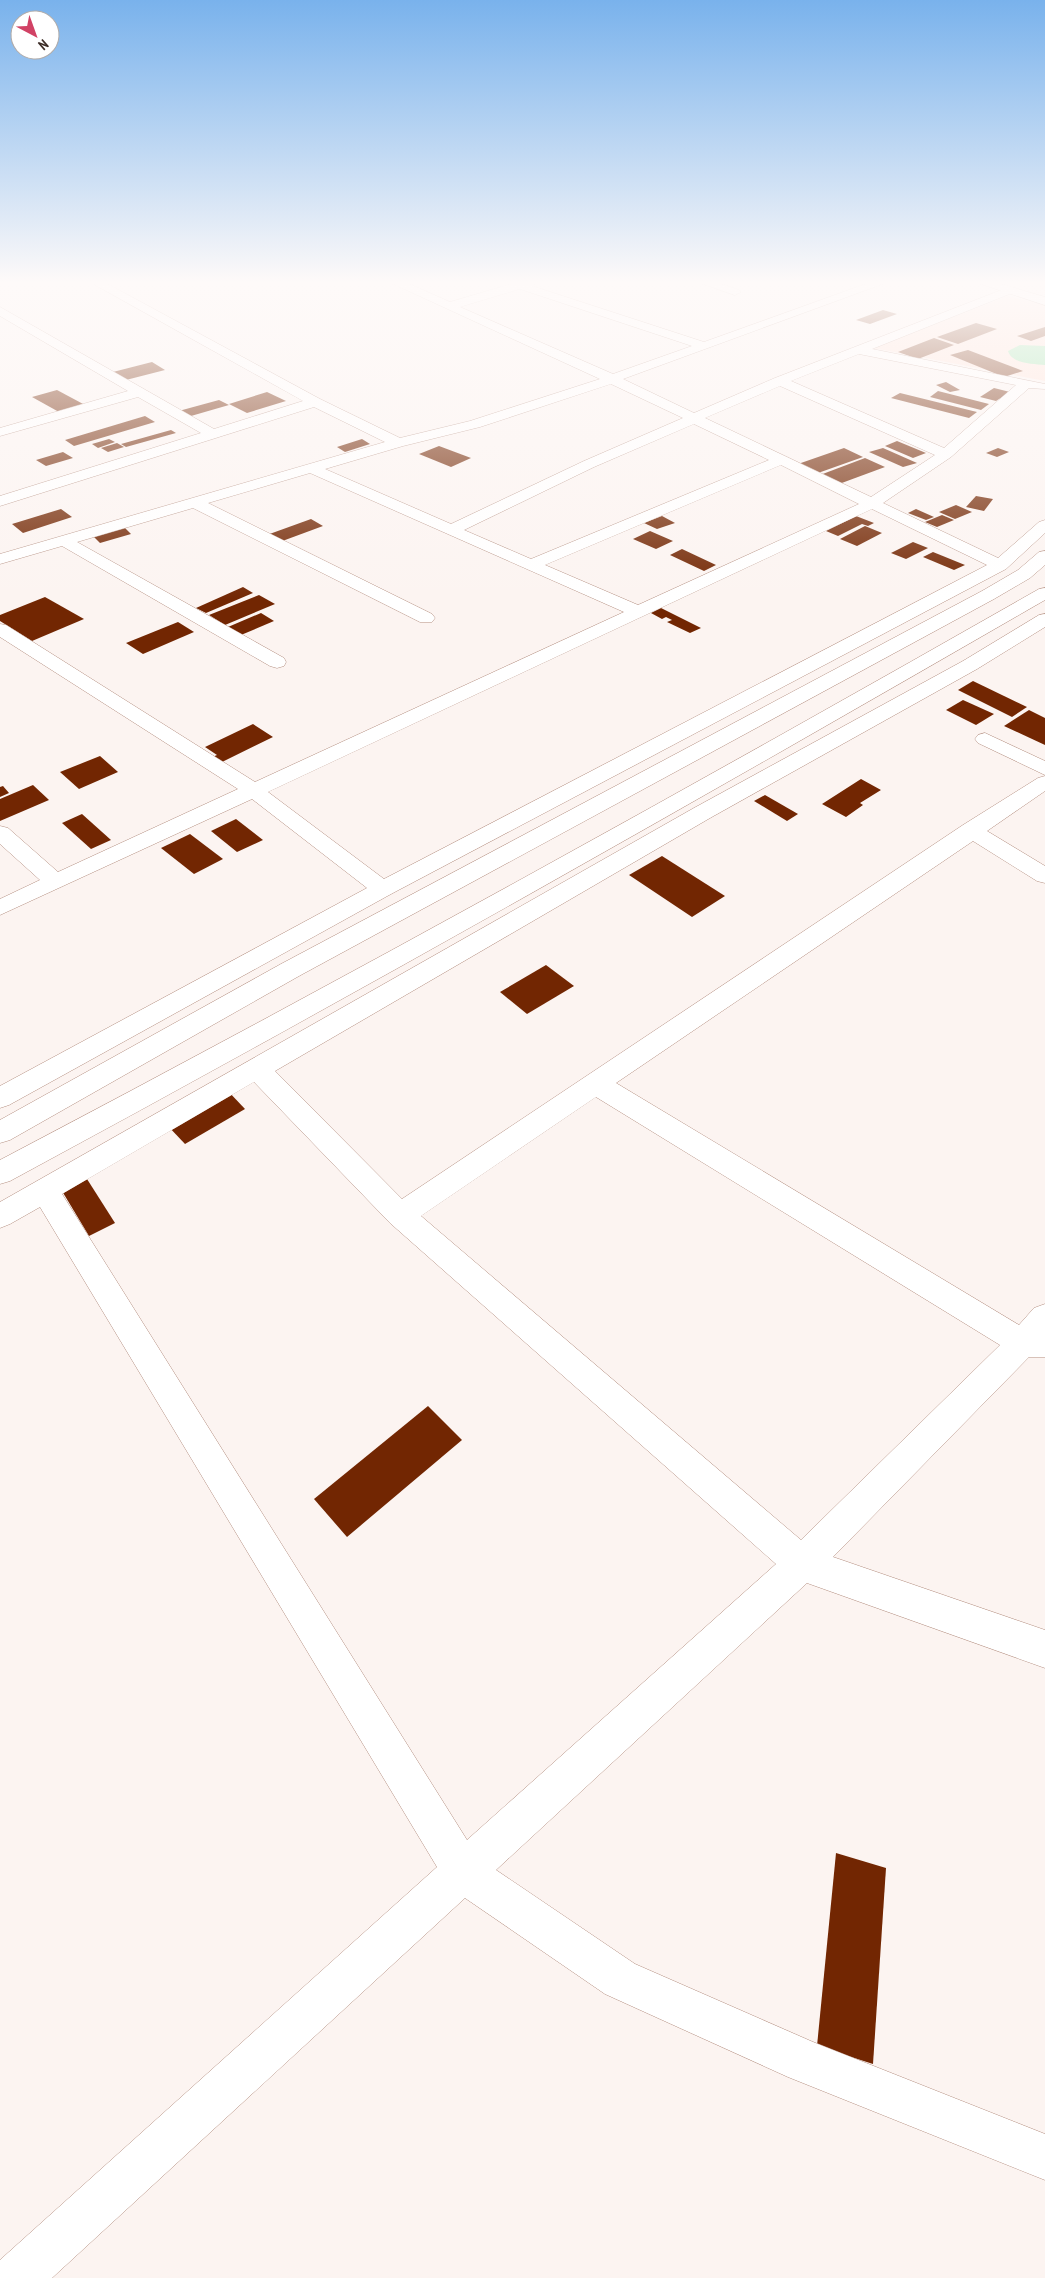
<svg xmlns="http://www.w3.org/2000/svg" width="1045" height="2278" viewBox="0 0 1045 2278" font-family="'PT Sans Narrow',sans-serif">
	<style>
		.built { fill: #ffe2d7 }
		.green { fill: #94e3a8 }
		.building { fill: #722602 }
		.lines { fill: none; stroke-linecap: round; stroke-linejoin: round }
		.minor-casing { stroke: #b48f81; stroke-width: 1 }
		.tertiary-casing { stroke: #b48f81; stroke-width: 1 }
		.minor { fill: #fff; fill-rule: evenodd }
		.tertiary { fill: #fff; fill-rule: evenodd }
	</style>
	<rect width="100%" height="100%" fill="#fcf4f1"/>
	<!-- built -->
	<polygon class="built" points="1008,296 1045,305 1045,381 873,348"/>
	<!-- green -->
	<path class="green" d="M1020 345 1045 346V365C1033 364 1012 364 1008 351Z"/>
	<!-- building -->
	<g class="building">
		<polygon points="883,310 897,314 870,324 856,320"/>
		<polygon points="976,323 997,329 958,344 937,337"/>
		<polygon points="1045,327 1045,336 1031,341 1017,336"/>
		<polygon points="934,338 954,345 918,359 898,352"/>
		<polygon points="968,350 1023,371 1004,377 950,355"/>
		<polygon points="152,362 165,370 122,381 109,373"/>
		<polygon points="946,382 960,390 950,392 936,385"/>
		<polygon points="994,388 1010,392 996,401 980,397"/>
		<polygon points="57,390 85,405 59,412 32,397"/>
		<polygon points="938,391 989,404 981,410 930,397"/>
		<polygon points="267,392 286,401 247,413 229,404"/>
		<polygon points="900,393 977,412 969,418 891,398"/>
		<polygon points="219,400 229,405 184,418 175,412"/>
		<polygon points="145,416 155,422 74,446 65,440"/>
		<polygon points="171,430 176,433 126,447 121,444"/>
		<polygon points="109,439 115,442 98,448 92,444"/>
		<polygon points="362,439 370,444 345,452 337,447"/>
		<polygon points="897,441 926,453 913,458 885,446"/>
		<polygon points="117,443 124,447 108,452 101,448"/>
		<polygon points="439,446 471,458 451,467 419,454"/>
		<polygon points="844,448 863,457 818,473 798,464"/>
		<polygon points="883,448 917,463 903,467 869,452"/>
		<polygon points="998,448 1009,452 997,457 986,453"/>
		<polygon points="63,452 73,458 46,466 36,460"/>
		<polygon points="865,458 885,467 839,484 820,475"/>
		<polygon points="976,496 993,499 984,511 966,507"/>
		<polygon points="956,505 972,512 955,519 939,512"/>
		<polygon points="61,509 72,517 23,533 12,524"/>
		<polygon points="916,509 934,517 926,520 908,513"/>
		<polygon points="942,515 954,520 937,527 925,522"/>
		<polygon points="662,516 675,523 657,529 644,523"/>
		<polygon points="856,516 874,523 868,526 862,524 838,536 826,531"/>
		<polygon points="311,519 323,526 277,543 264,536"/>
		<polygon points="865,526 882,533 857,546 840,539"/>
		<polygon points="125,528 131,534 100,543 94,537"/>
		<polygon points="650,531 673,541 656,549 633,539"/>
		<polygon points="913,542 928,548 906,559 891,553"/>
		<polygon points="682,549 716,565 704,571 670,555"/>
		<polygon points="933,552 965,565 954,570 923,557"/>
		<polygon points="243,587 253,593 206,613 196,608"/>
		<polygon points="259,595 275,604 225,625 209,615"/>
		<polygon points="45,597 84,619 32,641 0,621 0,615"/>
		<polygon points="661,608 701,628 690,633 667,622 672,620 666,617 662,619 651,613"/>
		<polygon points="261,613 274,621 241,635 228,627"/>
		<polygon points="178,622 194,632 143,654 126,643"/>
		<polygon points="973,681 1027,707 1012,717 958,690"/>
		<polygon points="963,700 994,714 976,725 946,710"/>
		<polygon points="1029,710 1045,718 1045,745 1004,726"/>
		<polygon points="253,724 273,737 218,764 210,758 217,755 205,747"/>
		<polygon points="100,756 118,772 79,789 60,772"/>
		<polygon points="861,779 881,790 860,803 863,805 846,817 822,804"/>
		<polygon points="33,785 49,800 0,821 0,799"/>
		<polygon points="3,786 9,793 0,797 0,787"/>
		<polygon points="765,795 798,814 787,821 754,801"/>
		<polygon points="82,814 111,840 91,849 62,823"/>
		<polygon points="236,819 263,840 237,852 211,831"/>
		<polygon points="190,834 223,859 194,874 161,848"/>
		<polygon points="662,856 725,896 692,917 629,875"/>
		<polygon points="546,965 574,986 527,1014 500,992"/>
		<polygon points="227,1090 245,1109 185,1144 167,1125"/>
		<polygon points="87,1179 115,1223 89,1236 62,1191"/>
		<polygon points="428,1406 462,1440 347,1537 314,1499"/>
		<polygon points="836,1853 886,1868 873,2064 817,2046"/>
	</g>
	<g class="lines">
		<!-- minor casing -->
		<g class="minor-casing">
			<g id="minor">
				<path d="M90 282H104L320 399 400 438 470 421 600 379 389 282H405L450 302 518 282H537L532 286 704 342 871 282H888L623 379 694 413 775 378 1004 289H1012L1014 291 1012 293 872 349 1045 384V389L1029 388 951 457 883 503 998 558 1039 522 1045 520V533L1006 569 391 894 9 1105 0 1108V1086L367 888 252 799 0 915V899L40 880 0 844V826L8 828 58 872 238 789 0 637V624L6 625 255 782 624 612 310 473 208 503 432 614 435 618 432 622H420L193 508 77 542 284 658 286 662 284 666 277 668 270 666 62 546 0 564V554L385 442 314 407 0 506V496L201 433 138 397 0 436V428L128 391 0 316V307L214 429 303 401ZM520 289 692 346 613 374 460 307ZM859 354 1016 385 944 448 791 381ZM611 384 683 418 584 461 451 524 325 469 403 446 480 427ZM780 386 935 455 871 497 705 418ZM694 424 769 460 531 559 464 530 594 467ZM781 465 859 504 638 605 545 565ZM872 509 987 565 384 879 268 792Z"/>
				<polygon points="697,282 716,282 739,290 741,292 735,295"/>
				<path d="M1045 614V627L977 669 710 818 275 1071 402 1199 963 825 1038 778 1045 776V791L987 831 1045 866V883L1037 881 973 841 616 1083 1019 1325 1034 1308 1045 1304V1357H1029L833 1557 1045 1630V1668L807 1583 496 1870 635 1964 813 2042 1045 2134V2180L788 2077 605 1994 465 1898 52 2278H0V2260L437 1867 40 1207 10 1224 0 1228V1202L694 808 963 661 1039 615ZM254 1082 390 1223 776 1564 467 1840 62 1194ZM596 1097 1000 1345 801 1540 421 1216Z"/>
				<polygon points="985,733 1045,761 1045,775 978,743 975,739 978,735"/>
			</g>
		</g>
		<!-- tertiary casing -->
		<g class="tertiary-casing">
			<g id="tertiary">
				<polygon points="975,282 994,282 1045,297 1045,305"/>
				<polygon points="1045,551 1045,565 1030,578 994,599 299,976 10,1140 0,1143 0,1120 281,964 982,591 1018,570 1039,552"/>
				<path d="M1045 588V600C702 798 358 993 10 1181L0 1184V1160C350 976 695 785 1039 589Z"/>
			</g>
		</g>
		<!-- minor -->
		<use href="#minor" class="minor"/>
		<!-- tertiary -->
		<use href="#tertiary" class="tertiary"/>
	</g>
	<!-- sky -->
	<linearGradient id="sky" x2="0" y2="1"><stop stop-color="#79b2ec"/><stop offset="0.47" stop-color="#fefaf9"/><stop offset="1" stop-color="#fefaf9" stop-opacity="0"/></linearGradient>
	<rect width="1045" height="601" fill="url(#sky)"/>
	<!-- north arrow -->
	<g transform="translate(35 35) rotate(139)"><circle r="24" fill="#ffffff" stroke="#b1aba8"/>
	<path d="M0-4L9 19L0 12L-9 19Z" fill="#d14265"/>
	<text y="-8" font-size="14" font-weight="bold" text-anchor="middle" fill="#3b2c26">N</text>
	</g>
</svg>
